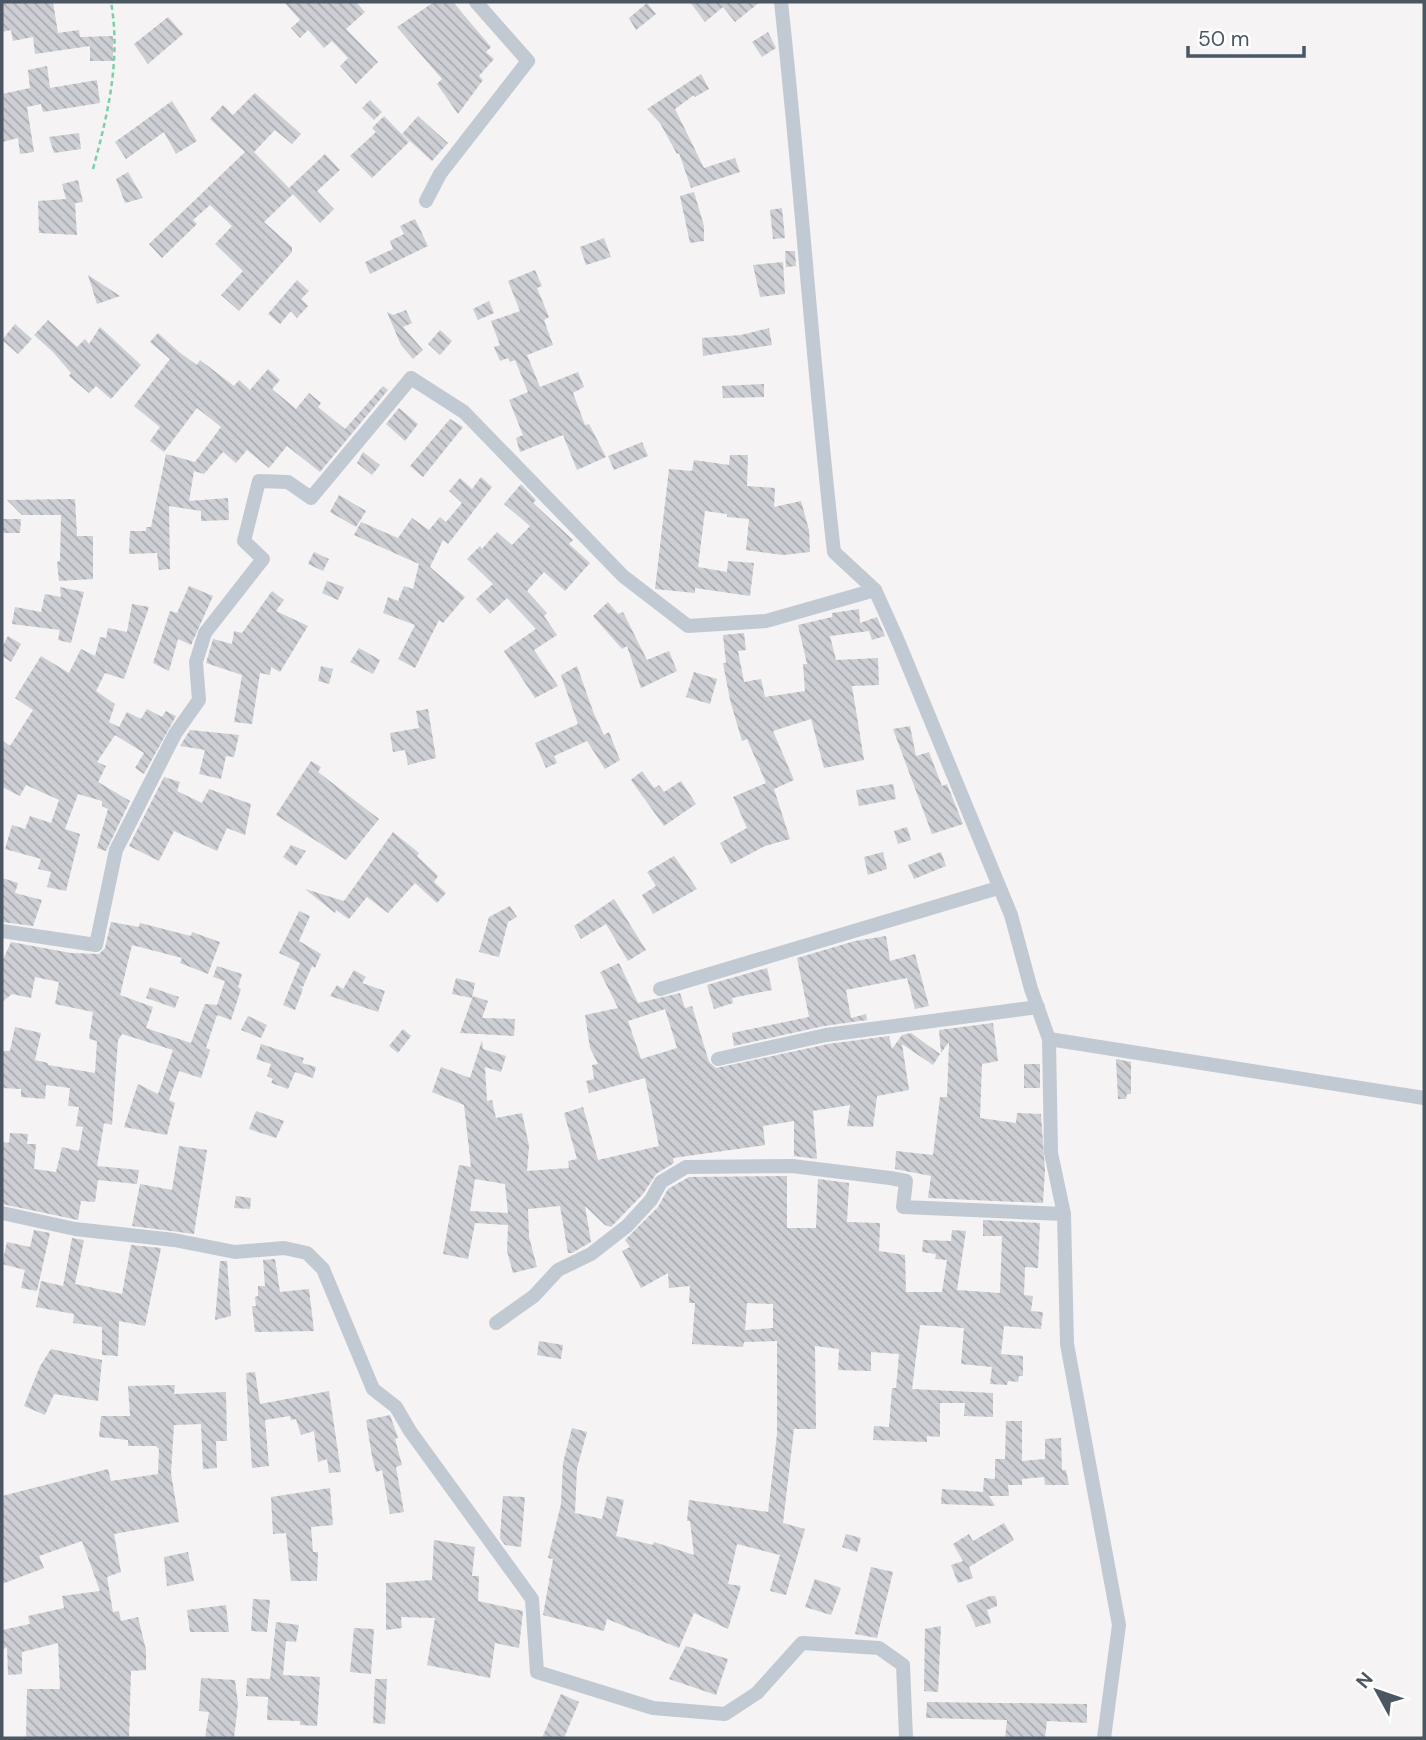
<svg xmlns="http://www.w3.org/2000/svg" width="1426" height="1740" viewBox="0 0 1426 1740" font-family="'DM Sans',sans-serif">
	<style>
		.building { fill: url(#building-back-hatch); fill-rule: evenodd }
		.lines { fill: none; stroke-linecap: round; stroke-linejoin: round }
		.path { stroke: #7ad0a6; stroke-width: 2.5; stroke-dasharray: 5 3.5; stroke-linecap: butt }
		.street { stroke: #c1cad2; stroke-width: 14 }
	</style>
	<defs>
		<pattern id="building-back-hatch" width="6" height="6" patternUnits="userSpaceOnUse" patternTransform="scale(1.75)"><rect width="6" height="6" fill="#cdcfd5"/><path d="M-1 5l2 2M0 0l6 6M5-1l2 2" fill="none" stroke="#a8abb0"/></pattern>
	</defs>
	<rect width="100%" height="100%" fill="#f5f3f3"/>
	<!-- building -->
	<g class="building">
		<polygon points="2,2 53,2 58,33 79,30 80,37 113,36 113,61 90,61 90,46 35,54 33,37 13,41 11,30 2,32"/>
		<polygon points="284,2 356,2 365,12 346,29 378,62 356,84 340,66 348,58 332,41 324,48 308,30 300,38 291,28 300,20"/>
		<polygon points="434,2 453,2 491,47 486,52 494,59 479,76 483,80 458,114 437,84 442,79 397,27"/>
		<polygon points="690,2 760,2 735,22 723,7 705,22"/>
		<polygon points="647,3 656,14 636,30 629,18"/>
		<polygon points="168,17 183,34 148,64 134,44"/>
		<polygon points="768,32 776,48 762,57 752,42"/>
		<polygon points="47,66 50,88 97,80 100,103 43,112 41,104 27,107 34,152 20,154 18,138 2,142 2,94 30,88 28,70"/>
		<polygon points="701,74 709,89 695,97 694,95 675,109 704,168 735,158 740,172 691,188 679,153 677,154 660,123 647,109"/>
		<polygon points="255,93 301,134 292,144 275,130 254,152 289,188 325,154 340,170 317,191 334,209 320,223 293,194 264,222 292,247 292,252 239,311 221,295 243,271 215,244 232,226 210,205 193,220 197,224 162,258 149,244 245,152 210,119 223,105 233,115"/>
		<polygon points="370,100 382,112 374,120 362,108"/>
		<polygon points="172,101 197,141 176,154 164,132 126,159 115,142"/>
		<polygon points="384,116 409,142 372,178 350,156 376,132 372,128"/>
		<polygon points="418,116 448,143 432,161 402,134"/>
		<polygon points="79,133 81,149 54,153 49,137"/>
		<polygon points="128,172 143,198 125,203 116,179"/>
		<polygon points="78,180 83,202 75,203 77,235 39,233 38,201 66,199 62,184"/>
		<polygon points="694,192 704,226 704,241 690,243 680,196"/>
		<polygon points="782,208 785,238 773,239 770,210"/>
		<polygon points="415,219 428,246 370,274 365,262 393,249 390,241 404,234 400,226"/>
		<polygon points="604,238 611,257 586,265 580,247"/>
		<polygon points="785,251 795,251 796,266 786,267"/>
		<polygon points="783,262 785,294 760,297 753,265"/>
		<polygon points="535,270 542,286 537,288 549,317 544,320 553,345 527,355 540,387 578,372 584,387 573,393 585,425 589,424 606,457 577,470 563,435 520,452 516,438 523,435 509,400 528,392 515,360 510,362 508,358 500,361 494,347 500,345 491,321 520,311 508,281"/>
		<polygon points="88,275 120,296 97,304"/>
		<polygon points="297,280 309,291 301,299 308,306 297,318 291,311 280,324 268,314"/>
		<polygon points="489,301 494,313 478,320 473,309"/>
		<polygon points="406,310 412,323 403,327 423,350 413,359 401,345 387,312 393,315"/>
		<polygon points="48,320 77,347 85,339 89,344 100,327 141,365 111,399 96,386 89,393 69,376 71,373 53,352 34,335"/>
		<polygon points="15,324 32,339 18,354 2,340"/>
		<polygon points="769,328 772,345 703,356 702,338 741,335"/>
		<polygon points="440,330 452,341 440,355 428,344"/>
		<polygon points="158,333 179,352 197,365 200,360 234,386 239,380 250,390 268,369 280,380 272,389 296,409 309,393 321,403 318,407 345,429 383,386 388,390 320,472 287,446 269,468 247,450 236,463 223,452 204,474 194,471 189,501 228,498 229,520 201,521 201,511 169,506 170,569 159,570 157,553 129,554 130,531 146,531 146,527 151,527 166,454 195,462 221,427 197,408 164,452 150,441 160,427 134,406 170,359 150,342"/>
		<polygon points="764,384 764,397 723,398 722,386"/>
		<polygon points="399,408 418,424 405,441 386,424"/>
		<polygon points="450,419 463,427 423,477 410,466"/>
		<polygon points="642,442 648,456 614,470 608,456"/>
		<polygon points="363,452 380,465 372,475 357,463"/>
		<polygon points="730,455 748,455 747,486 775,488 774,507 801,501 809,530 810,552 783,555 746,550 749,519 727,517 727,514 705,511 698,567 727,572 728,561 754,563 750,596 695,588 695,593 655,589 669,469 692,471 694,460 729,465"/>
		<polygon points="481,477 492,487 448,544 443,540 430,567 465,597 443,623 439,620 415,668 398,659 415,625 383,613 388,597 398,601 404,586 413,589 419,564 354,535 361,522 398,538 412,518 429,530 440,517 446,522 462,503 449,491 460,478 472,489"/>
		<polygon points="521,484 536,500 533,503 573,540 569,544 590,563 565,591 544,572 527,591 547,613 544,616 557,635 534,650 558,686 535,698 504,651 536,629 507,598 490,614 476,599 493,584 467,559 480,546 482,549 497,532 512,545 530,526 504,504"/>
		<polygon points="339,495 366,511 356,527 330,512"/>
		<polygon points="75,499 77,536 93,536 93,579 59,581 57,562 60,561 61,515 22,515 7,500"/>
		<polygon points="2,519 21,519 20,533 2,533"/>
		<polygon points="314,552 329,559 323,571 308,564"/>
		<polygon points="327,581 344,587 338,600 322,593"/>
		<polygon points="189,586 213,596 191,645 178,639 169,671 153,663 170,611 177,613"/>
		<polygon points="60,587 84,592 71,643 58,640 60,630 12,624 15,607 41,612 45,594 61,597"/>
		<polygon points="272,591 284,600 276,611 308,626 280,672 271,667 270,675 260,673 252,724 234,722 242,675 206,663 213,639 232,644 234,631 242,633"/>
		<polygon points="608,602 618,614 623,612 647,660 669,651 677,671 641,688 627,646 622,649 593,616"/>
		<polygon points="132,604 149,607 124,679 105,673 96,691 115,704 109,722 119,727 127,712 141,719 147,709 162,717 166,711 176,716 144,774 135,768 144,753 115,735 117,732 97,762 106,766 98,782 130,801 106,851 97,848 108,809 102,806 102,801 78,794 65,829 80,834 66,891 47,887 51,872 38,869 41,859 5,849 12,825 25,829 30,816 51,823 59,800 26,785 20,796 2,787 2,740 10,746 33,710 15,698 41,656 69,673 81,649 95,656 100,637 106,638 108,628 127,632"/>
		<polygon points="859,609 860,623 877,617 885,636 872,640 869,631 830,636 836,660 878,658 879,685 852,686 864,760 824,768 811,719 773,731 794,780 774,789 790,839 765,846 731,864 720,843 747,828 733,797 766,783 747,739 742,741 730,700 723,663 726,663 723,635 744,633 746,650 738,651 744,682 761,679 765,697 805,691 803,664 807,664 798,625 832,617 832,613"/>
		<polygon points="8,636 21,644 11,662 2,656 2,647"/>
		<polygon points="359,648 380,660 373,674 350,662"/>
		<polygon points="321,666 333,669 329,684 318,681"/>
		<polygon points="577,666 594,714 604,735 609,732 620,760 605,769 587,741 554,756 557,763 546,768 535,743 578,724 561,675"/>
		<polygon points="694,672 717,679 710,704 686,697"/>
		<polygon points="428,709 436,758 408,765 405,750 393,752 390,733 419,728 416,711"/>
		<polygon points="910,726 916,756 929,752 942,786 947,784 963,824 932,834 893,729"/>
		<polygon points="190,730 239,735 234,757 226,756 221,779 199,774 205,750 180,746"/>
		<polygon points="311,761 321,767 318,772 379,819 346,860 276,815"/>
		<polygon points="642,771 654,788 659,785 664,792 681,781 696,804 664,826 631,780"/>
		<polygon points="164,777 180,782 177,791 202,803 209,789 251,804 245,835 227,828 217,851 174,831 159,861 129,846"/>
		<polygon points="893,784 896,799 859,806 856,790"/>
		<polygon points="907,827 911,840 898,844 894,831"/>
		<polygon points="393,832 419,853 417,856 438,876 434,882 446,893 437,903 415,883 388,913 367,897 349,919 336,910 335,913 305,889 344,901"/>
		<polygon points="291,845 306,851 296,866 283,857"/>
		<polygon points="883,852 887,869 868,875 864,857"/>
		<polygon points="941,852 946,866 914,879 908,865"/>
		<polygon points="674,856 697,889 653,914 642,895 656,886 647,872"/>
		<polygon points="2,878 18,883 15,893 42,900 33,926 2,922"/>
		<polygon points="614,899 646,950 628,961 606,924 581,939 574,926"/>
		<polygon points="510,906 517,917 508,922 499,957 479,952 489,917"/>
		<polygon points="299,911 310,916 299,941 321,954 315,968 312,966 303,987 298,985 303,989 295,1010 283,1005 300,963 279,953"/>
		<polygon points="111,922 139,927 140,923 191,936 192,932 220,942 208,974 180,963 182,958 132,945 120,995 153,1007 146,1028 191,1043 205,1004 217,1005 225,981 213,977 217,966 242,974 238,987 241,989 231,1020 217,1015 206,1048 210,1050 201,1078 179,1071 169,1100 175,1103 167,1135 124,1127 138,1084 158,1094 173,1050 122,1034 118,1040 112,1125 104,1123 97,1166 139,1170 137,1184 98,1180 95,1202 81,1201 78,1220 2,1204 3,1142 9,1143 10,1133 28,1134 27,1144 36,1144 34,1169 56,1172 62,1147 79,1151 83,1127 76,1126 79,1107 68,1106 70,1088 46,1085 45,1099 21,1097 21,1089 2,1088 2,1051 10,1051 15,1027 41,1033 35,1060 48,1063 48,1065 95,1073 97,1041 89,1039 93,1012 55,1004 59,982 35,977 31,998 12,994 2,1002 2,962 11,942 71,953 99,954 105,948"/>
		<polygon points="886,936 890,961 915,954 929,1006 915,1009 907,978 846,990 851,1018 866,1014 867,1020 824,1026 734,1046 732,1033 809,1017 797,958 855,941"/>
		<path d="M619 963 638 1003 680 993 685 1008 692 1006 709 1062 716 1068 828 1044 889 1036 892 1049 902 1035 911 1033 940 1054 933 1065 902 1044 909 1090 877 1096 873 1127 847 1126 850 1105 813 1111 817 1159 794 1156V1121L763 1126 765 1145 673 1158 674 1163 656 1174 643 1194 611 1227 605 1225 585 1206 591 1242 572 1253H568L560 1206 528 1209 529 1237 537 1267 513 1273 507 1251 508 1225 475 1223 468 1259 443 1254 459 1165 471 1167 464 1105 432 1092 441 1067 470 1078 482 1040 483 1049 506 1056 501 1072 485 1067 487 1101 492 1100 496 1118 522 1113 529 1146 527 1171 569 1168 568 1161 577 1159 564 1113 583 1107 598 1160 659 1146 645 1078 589 1093 586 1081 594 1079 592 1065 598 1064 590 1048 585 1015 618 1008 600 972ZM665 1009 677 1048 641 1059 628 1021ZM475 1179 505 1184 508 1213 470 1211Z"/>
		<polygon points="767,968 772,990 732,998 733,1003 714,1009 707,985"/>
		<polygon points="354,970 366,977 362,983 385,991 378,1012 330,996 337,985 343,989"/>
		<polygon points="456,978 475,983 472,998 452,994"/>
		<polygon points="150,987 179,997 175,1008 146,998"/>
		<polygon points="473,996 488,1001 482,1018 515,1019 514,1036 460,1033"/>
		<polygon points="248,1016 267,1025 261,1038 241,1030"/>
		<polygon points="993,1023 998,1061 982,1064 980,1118 1016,1123 1017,1113 1041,1114 1045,1170 1043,1203 928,1198 931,1176 895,1169 896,1151 933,1155 940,1097 947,1097 949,1042 941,1053 939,1030"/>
		<polygon points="403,1029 411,1036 398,1053 389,1046"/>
		<polygon points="261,1044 304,1058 302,1063 316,1067 313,1078 295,1072 288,1089 271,1083 273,1079 267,1076 271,1064 256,1059"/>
		<polygon points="1116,1059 1131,1062 1131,1094 1127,1094 1126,1099 1118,1099"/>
		<rect x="1024" y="1064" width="16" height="24"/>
		<polygon points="256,1111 284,1121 276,1138 249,1129"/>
		<polygon points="179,1146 207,1150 194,1234 132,1226 140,1184 172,1190"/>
		<path d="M787 1176V1228H816L818 1179 849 1183 847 1222 880 1223 879 1251 905 1255 906 1292H942L947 1260 935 1259 936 1254 922 1252 923 1240 951 1241 952 1230 966 1231 957 1290 1000 1293 1002 1236H983V1220L1040 1223 1038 1268 1025 1267 1024 1295 1033 1296 1031 1311 1043 1312 1041 1329 1004 1326 1001 1354 1023 1356V1376H1019L1018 1382 1008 1381 1007 1385 990 1384 992 1367 961 1364 964 1328 920 1325 912 1389 993 1393V1417L964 1416 965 1403H940V1437L927 1436V1442L873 1440 874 1426 889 1427 892 1388H896L899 1354 871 1352V1371L838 1370 839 1349 815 1346 816 1429H794L783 1523 805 1529 786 1595 770 1591 780 1555 737 1544 728 1584 741 1586 728 1629 694 1613 679 1648 607 1619 604 1631 543 1615 553 1559 548 1558 561 1504 563 1463 572 1428 587 1432 577 1468 575 1513 602 1519 607 1496 624 1500 616 1536 653 1545 654 1542 694 1555 690 1521H687L689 1500 768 1512 777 1434V1341L744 1342 743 1347 692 1344 695 1303H689L690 1286 669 1288 668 1273 641 1288 622 1251 630 1247 625 1240 658 1207 668 1189 689 1177ZM747 1303 773 1304V1328L745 1330Z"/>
		<polygon points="236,1196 251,1198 250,1209 234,1208"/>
		<polygon points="34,1230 50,1233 37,1291 21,1288 25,1270 2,1264 7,1242 30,1247"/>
		<polygon points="72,1238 84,1240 75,1284 122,1294 131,1245 161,1248 145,1326 119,1321 118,1356 102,1355 102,1327 73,1323 74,1314 36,1307 41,1281 63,1286"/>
		<polygon points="275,1259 280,1292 309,1289 314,1331 255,1332 252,1306 256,1306 255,1297 258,1296 258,1286 265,1286 263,1260"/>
		<polygon points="220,1261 227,1261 231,1316 215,1320"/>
		<polygon points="539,1341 563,1345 561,1359 537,1355"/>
		<polygon points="51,1349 102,1360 98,1401 54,1394 45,1415 24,1406 40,1366"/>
		<polygon points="255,1372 260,1404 329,1391 341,1472 329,1473 327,1459 318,1462 314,1431 301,1435 296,1419 291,1420 290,1416 265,1420 269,1466 252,1468 246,1373"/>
		<polygon points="175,1385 174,1394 226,1392 227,1441 216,1441 217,1468 203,1469 201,1424 174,1425 171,1473 179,1522 114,1534 121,1572 107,1577 113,1612 119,1611 121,1621 138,1617 146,1650 146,1670 131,1671 129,1738 26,1738 27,1689 60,1689 58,1643 22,1652 22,1674 8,1675 7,1647 2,1650 2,1630 30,1624 28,1616 64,1608 62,1596 100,1591 82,1541 39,1556 44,1568 2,1584 2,1496 108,1469 111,1481 158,1474 159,1449 156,1446 128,1446 128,1440 99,1437 101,1416 130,1416 128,1386"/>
		<polygon points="390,1415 398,1438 395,1439 402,1465 396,1467 404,1512 390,1514 382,1470 376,1472 372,1456 366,1420"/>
		<polygon points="1006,1421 1022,1421 1022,1461 1045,1459 1045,1439 1061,1438 1062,1470 1066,1470 1069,1485 1045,1485 1044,1477 1022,1479 1022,1485 1008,1485 1009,1496 989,1496 995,1506 941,1504 942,1489 983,1492 984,1478 995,1479 995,1459 1005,1459"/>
		<polygon points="330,1488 333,1525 311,1527 313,1552 318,1552 317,1581 291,1581 286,1533 273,1534 271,1497"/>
		<polygon points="503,1496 525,1497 521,1547 505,1545 500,1538"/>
		<polygon points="1004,1523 1014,1540 969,1567 973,1578 958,1583 951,1565 963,1561 953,1544 969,1534 973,1541"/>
		<polygon points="846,1534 861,1538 857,1552 842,1547"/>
		<polygon points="434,1540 475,1547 472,1576 479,1576 478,1601 523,1611 519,1648 495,1643 490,1678 427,1665 435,1618 401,1617 402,1628 386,1630 386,1583 432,1580"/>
		<polygon points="188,1552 194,1581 167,1586 164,1557"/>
		<polygon points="871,1567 893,1572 877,1638 855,1634"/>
		<polygon points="815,1579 841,1588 831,1615 805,1607"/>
		<polygon points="990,1596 995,1596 997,1601 997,1606 987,1610 991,1623 976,1627 966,1605"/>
		<polygon points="253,1599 270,1600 267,1632 251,1631"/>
		<polygon points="226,1605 229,1632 190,1632 187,1610"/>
		<polygon points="276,1622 299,1625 296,1642 286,1641 283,1675 320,1677 317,1726 300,1725 300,1721 267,1720 268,1697 246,1696 247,1678 270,1679"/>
		<polygon points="941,1626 938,1692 924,1691 925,1629"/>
		<polygon points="354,1628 374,1629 371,1674 350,1672"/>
		<polygon points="686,1646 728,1659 716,1695 669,1679"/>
		<polygon points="201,1678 235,1680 238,1704 234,1738 205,1738 209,1712 199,1711"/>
		<polygon points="375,1679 387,1679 385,1724 373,1723"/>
		<polygon points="561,1694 579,1702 564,1738 542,1738"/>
		<polygon points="927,1702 1087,1704 1087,1723 1047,1721 1045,1738 1005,1738 1007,1720 926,1718"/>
	</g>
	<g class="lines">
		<!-- path -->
		<path class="path" d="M93 169C108 114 121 59 111 2"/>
		<!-- street -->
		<g class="street">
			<path d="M781 2C801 185 813 369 834 552L875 590 898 641 1011 915 1031 989 1049 1039 1051 1153 1064 1214 1067 1344 1119 1625 1104 1738"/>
			<polyline points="426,201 440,174 528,61 476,2"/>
			<polyline points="2,931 96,945 116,850 175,734 199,700 196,662 205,633 263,559 244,541 259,481 288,482 311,498 411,378 464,412 623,576 688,626 766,621 875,590"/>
			<polyline points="660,989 998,888"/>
			<polyline points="1049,1039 1424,1098"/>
			<polyline points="718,1059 826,1035 1038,1007"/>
			<polyline points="2,1213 75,1229 174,1240 235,1252 284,1248 307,1253 323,1269 373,1389 396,1407 410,1431 532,1599 537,1672 653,1708 725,1714 757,1693 802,1643 879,1648 903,1665 906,1738"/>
			<polyline points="496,1323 534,1296 558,1270 591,1254 627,1226 651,1200 661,1182 686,1167 792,1166 890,1178 906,1181 903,1207 1064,1214"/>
		</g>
	</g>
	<!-- border -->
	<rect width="1426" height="1740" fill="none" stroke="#4a5661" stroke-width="7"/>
	<!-- north arrow -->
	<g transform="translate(1377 1691) rotate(310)" stroke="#ffffff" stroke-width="5" paint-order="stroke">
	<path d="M0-5L12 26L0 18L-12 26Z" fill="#4a5661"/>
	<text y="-10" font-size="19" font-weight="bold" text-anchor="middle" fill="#4a5661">N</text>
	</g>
	<!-- scale -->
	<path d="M1188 46v10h116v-10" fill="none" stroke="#4a5661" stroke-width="3.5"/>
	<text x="1198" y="46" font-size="21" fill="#4a5661" stroke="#ffffff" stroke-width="5" paint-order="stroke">50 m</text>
</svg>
